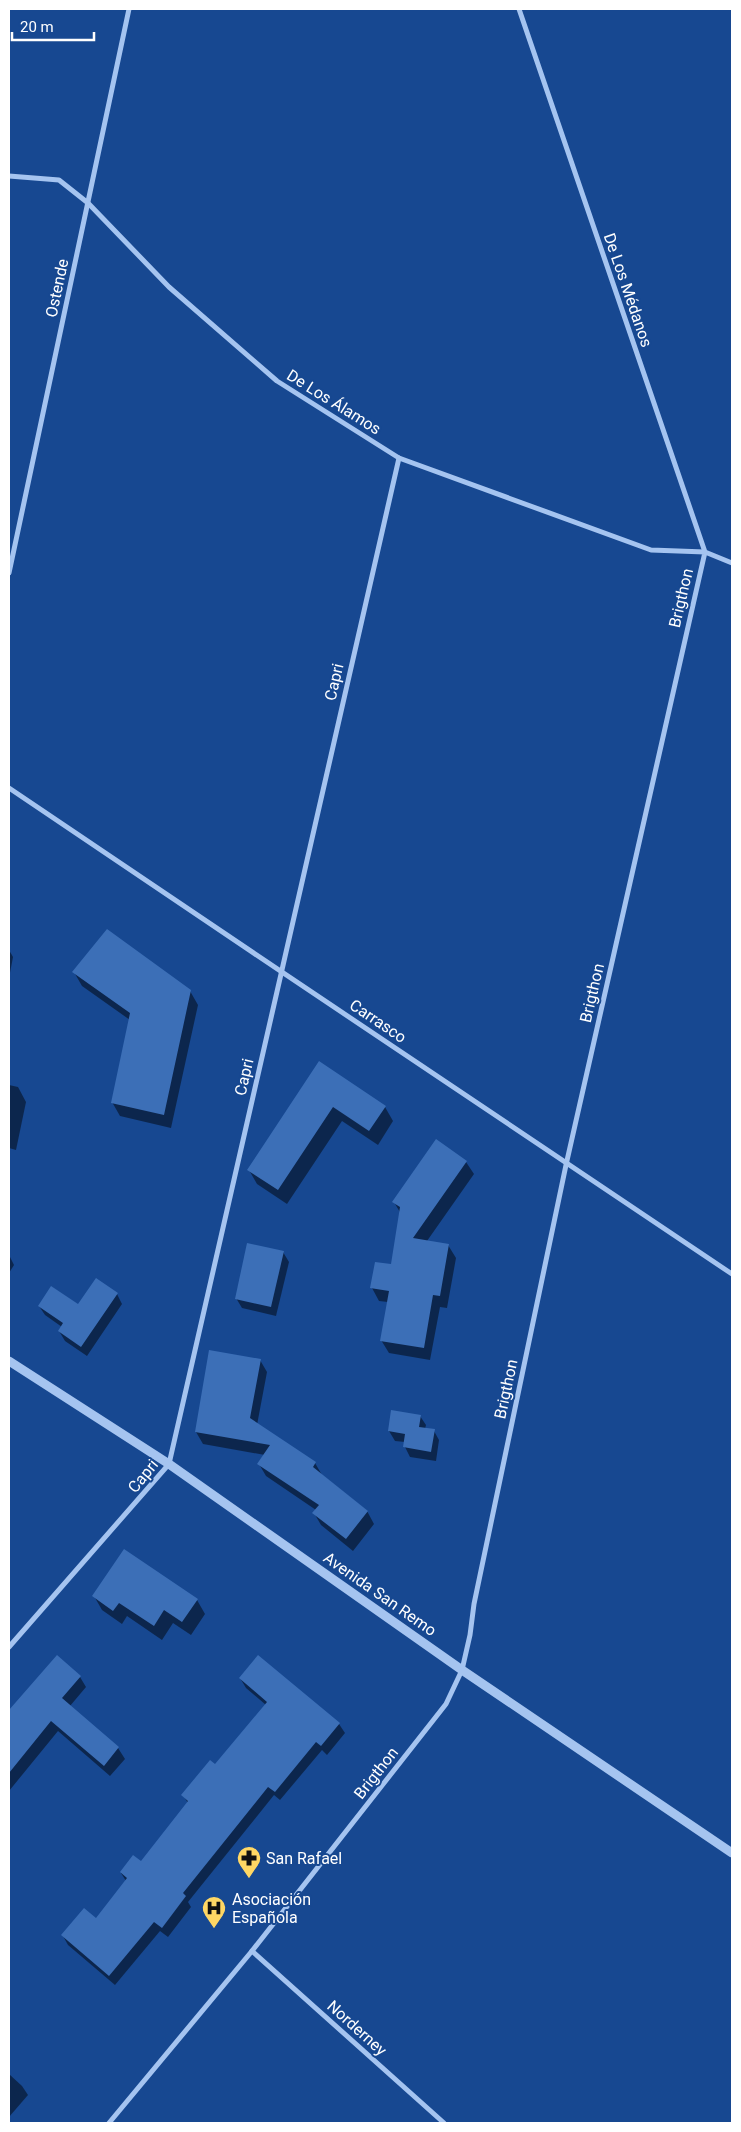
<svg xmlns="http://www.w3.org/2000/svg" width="741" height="2132" viewBox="0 0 741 2132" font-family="Roboto,sans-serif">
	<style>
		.shadow { fill: #0007 }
		.building { fill: #3c6fb7 }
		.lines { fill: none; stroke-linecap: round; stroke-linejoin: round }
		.minor { stroke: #a5c4f0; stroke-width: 5 }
		.tertiary { stroke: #a5c4f0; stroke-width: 9 }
		.labels { text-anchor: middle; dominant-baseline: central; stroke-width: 4; stroke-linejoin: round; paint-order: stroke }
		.street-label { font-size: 16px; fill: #fff; stroke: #174891 }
		.poi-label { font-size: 16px; fill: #fff; stroke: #174891; text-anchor: start }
	</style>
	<rect width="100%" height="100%" fill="#174891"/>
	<!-- shadow -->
	<g class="shadow">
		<polygon points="9,950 13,957 9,978"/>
		<polygon points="74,972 190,991 198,1005 171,1128 120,1116 112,1102 130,1020 82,986"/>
		<polygon points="319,1063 385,1107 393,1121 378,1145 342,1121 287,1204 257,1184 249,1170"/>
		<polygon points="9,1085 18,1087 26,1102 16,1150 9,1148"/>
		<polygon points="437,1141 466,1162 474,1174 427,1241 448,1245 456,1258 447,1308 440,1307 430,1360 389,1353 381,1340 388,1302 379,1301 372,1288 392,1265 401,1214 394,1202"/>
		<polygon points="283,1252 289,1262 276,1316 242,1308 236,1298"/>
		<polygon points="9,1255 14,1265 9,1273"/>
		<polygon points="117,1294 122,1304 87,1356 65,1341 59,1331 62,1327 45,1315 39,1306 78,1306"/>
		<polygon points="260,1360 267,1372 257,1425 315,1463 322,1475 367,1511 374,1524 353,1551 321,1525 314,1513 316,1510 266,1476 259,1464 265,1455 203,1444 196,1432"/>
		<polygon points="420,1416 426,1425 425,1429 434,1431 439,1440 436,1461 410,1457 405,1447 405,1442 395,1441 389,1431"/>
		<polygon points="94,1596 197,1600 205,1614 191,1635 173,1623 162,1640 127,1616 122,1624 102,1610"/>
		<polygon points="80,1677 86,1687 70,1706 118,1748 125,1759 110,1776 58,1731 9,1791 9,1709 10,1711"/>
		<polygon points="240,1678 339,1724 345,1733 327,1755 322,1750 280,1800 274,1795 188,1902 191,1907 168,1937 160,1931 115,1985 68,1945 63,1936 97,1920 126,1881 121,1873 142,1863 188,1803 183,1795 215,1766 266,1705 246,1688"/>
		<polygon points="9,2074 22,2086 28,2095 9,2117"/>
	</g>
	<!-- building -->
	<g class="building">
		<polygon points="107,929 191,990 164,1115 111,1103 130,1013 72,972"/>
		<polygon points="319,1061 386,1106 369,1131 333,1107 278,1190 247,1170"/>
		<polygon points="436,1139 467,1161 413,1238 449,1244 440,1296 433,1295 424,1348 380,1341 389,1291 370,1288 375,1262 391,1264 400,1207 392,1202"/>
		<polygon points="247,1243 284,1251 271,1307 235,1299"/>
		<polygon points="96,1278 118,1293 81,1347 58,1331 63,1323 38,1306 51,1286 78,1304"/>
		<polygon points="209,1350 261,1359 250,1418 316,1462 313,1467 368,1511 346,1539 312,1513 319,1505 257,1464 270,1445 195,1432"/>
		<polygon points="391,1410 421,1415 419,1427 435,1429 431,1452 403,1447 405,1434 388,1431"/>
		<polygon points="124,1549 198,1599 182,1622 164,1610 154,1626 119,1603 113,1611 92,1596"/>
		<polygon points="57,1655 81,1676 62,1698 119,1747 104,1766 51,1721 9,1773 9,1710"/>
		<polygon points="258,1655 340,1723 321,1746 316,1742 275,1792 268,1787 183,1893 186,1896 162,1928 154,1922 109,1976 61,1935 84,1908 96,1918 127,1878 120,1872 133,1855 141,1861 188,1801 181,1795 210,1760 215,1764 267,1702 239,1678"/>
	</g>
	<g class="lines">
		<!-- minor -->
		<g class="minor">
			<polyline points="519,9 705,552 732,563"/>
			<polyline points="9,176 59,180 88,203 169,287 277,381 399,458 651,550 705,552 566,1165 474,1604 470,1635 462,1670 446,1704 252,1951 109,2123"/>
			<polyline points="9,573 129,9"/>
			<path d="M9 788C250 950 490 1114 732 1274"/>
			<polyline points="9,1647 169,1464 399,458"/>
			<polyline points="252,1951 444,2123"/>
		</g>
		<!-- tertiary -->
		<polyline class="tertiary" points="9,1361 169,1464 462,1670 732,1853"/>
	</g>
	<!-- icons -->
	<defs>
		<g id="pharmacy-pin" transform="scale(1.25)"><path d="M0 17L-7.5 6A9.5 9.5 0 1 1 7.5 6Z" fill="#ffd764" stroke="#174891"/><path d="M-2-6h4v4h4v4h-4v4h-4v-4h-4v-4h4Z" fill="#111"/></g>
		<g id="hospital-pin" transform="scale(1.25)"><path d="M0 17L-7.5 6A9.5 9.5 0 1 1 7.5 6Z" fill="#ffd764" stroke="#174891"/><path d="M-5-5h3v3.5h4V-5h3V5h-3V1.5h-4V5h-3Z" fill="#111"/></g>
	</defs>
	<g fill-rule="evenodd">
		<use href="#pharmacy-pin" x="249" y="1858"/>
		<use href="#hospital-pin" x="214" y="1908"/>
	</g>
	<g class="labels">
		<!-- street labels -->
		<g class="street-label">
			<text transform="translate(57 288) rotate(-78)">Ostende</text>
			<text transform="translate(628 290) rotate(71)">De Los Médanos</text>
			<text transform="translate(334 402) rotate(32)">De Los Álamos</text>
			<text transform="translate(681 598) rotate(-77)">Brigthon</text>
			<text transform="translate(334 682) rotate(-77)">Capri</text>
			<text transform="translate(592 993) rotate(-77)">Brigthon</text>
			<text transform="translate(378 1021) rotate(34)">Carrasco</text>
			<text transform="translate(244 1077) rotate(-77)">Capri</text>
			<text transform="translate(506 1389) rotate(-78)">Brigthon</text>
			<text transform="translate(143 1476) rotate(-51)">Capri</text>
			<text transform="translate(380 1594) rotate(35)">Avenida San Remo</text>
			<text transform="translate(376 1773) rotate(-52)">Brigthon</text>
			<text transform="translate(357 2028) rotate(42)">Norderney</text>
		</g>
		<!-- poi labels -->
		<g class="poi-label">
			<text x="266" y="1858">San Rafael</text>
			<text x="232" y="1899">Asociación<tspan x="232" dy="18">Española</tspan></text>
		</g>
	</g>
	<!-- border -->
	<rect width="741" height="2132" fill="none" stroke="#ffffff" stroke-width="20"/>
	<!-- scale -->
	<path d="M12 32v8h82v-8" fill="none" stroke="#ffffff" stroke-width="2.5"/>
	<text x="20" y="32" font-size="15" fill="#ffffff" stroke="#174891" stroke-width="4" paint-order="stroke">20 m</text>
</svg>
